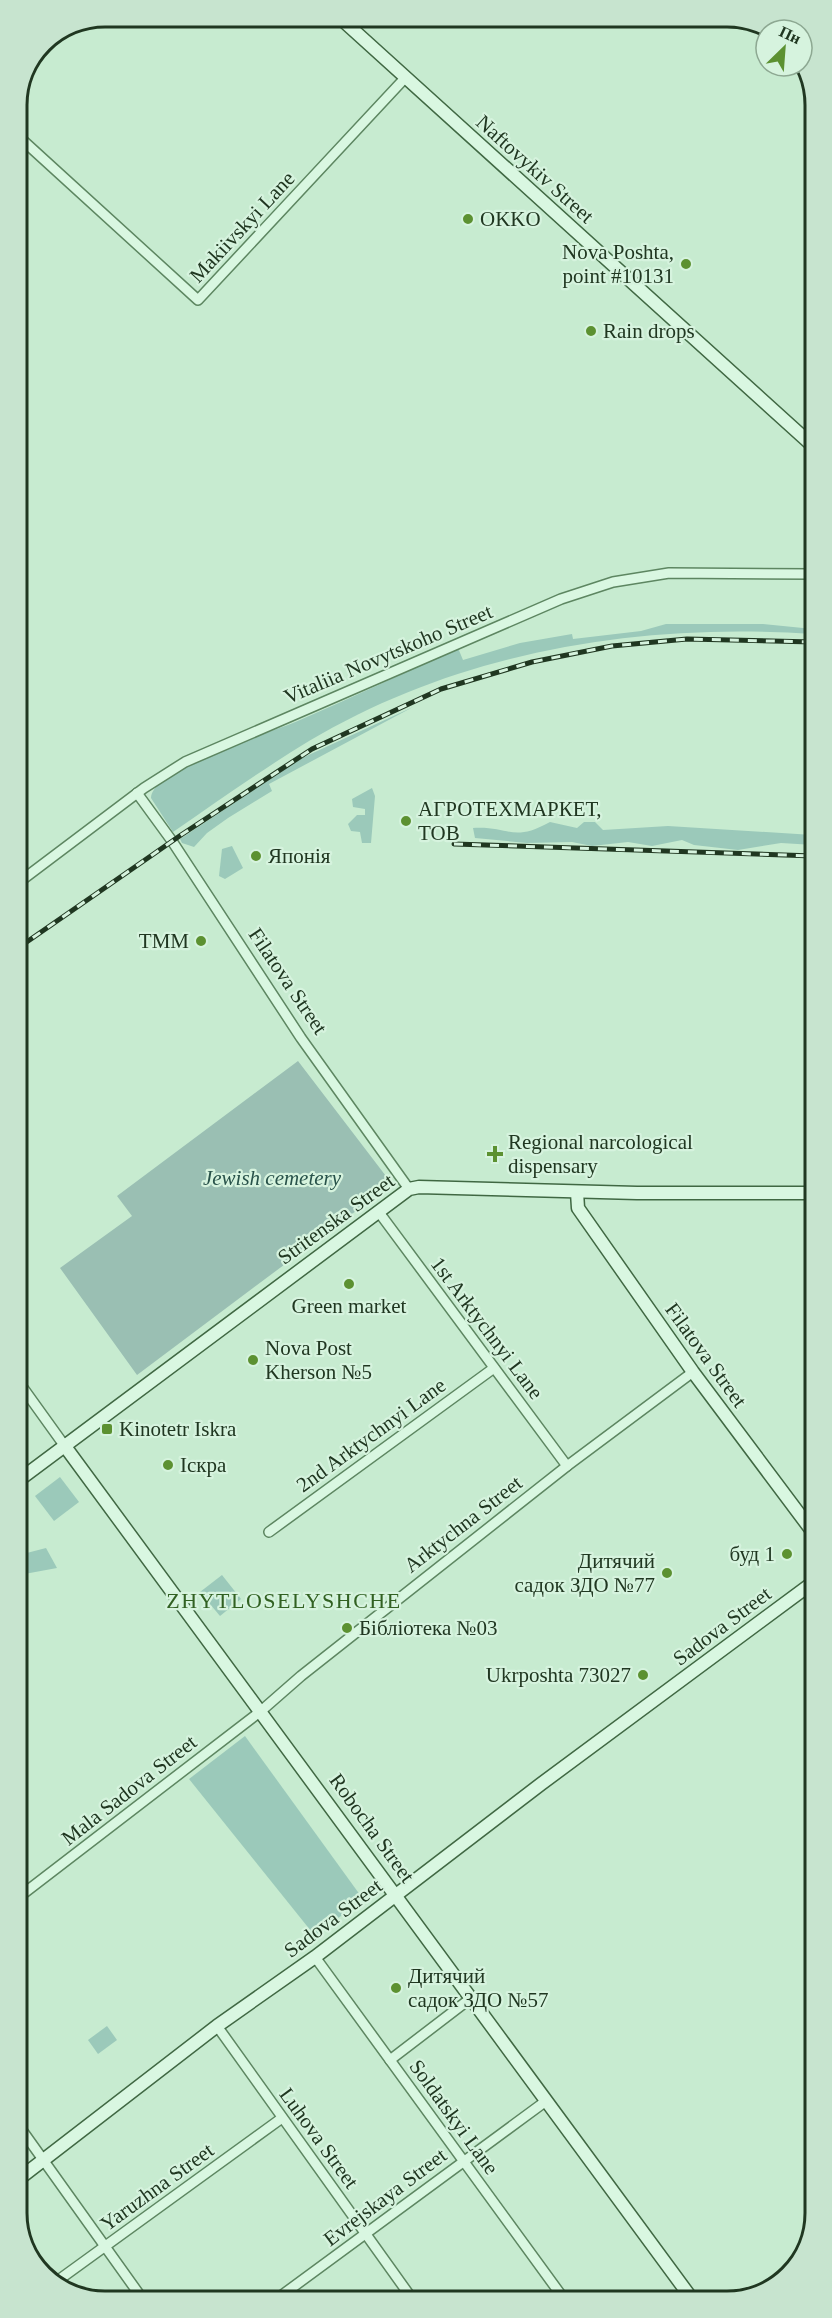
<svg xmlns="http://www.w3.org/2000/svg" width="832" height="2318" viewBox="0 0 832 2318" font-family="Georgia,serif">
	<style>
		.green { fill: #9bc9ba }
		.cemetery { fill: #9abfb3 }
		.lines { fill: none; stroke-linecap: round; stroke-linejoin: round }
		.street-casing { stroke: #5d8661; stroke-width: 12 }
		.secondary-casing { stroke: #406843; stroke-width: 15 }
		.street { stroke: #d9f7e1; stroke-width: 9 }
		.secondary { stroke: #d9f7e1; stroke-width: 12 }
		.rail-casing { stroke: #203721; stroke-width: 5 }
		.rail { stroke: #d6f3de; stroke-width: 3; stroke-dasharray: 9; stroke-linecap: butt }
		.poi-dot { fill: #5c9131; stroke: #d6f3de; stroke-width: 2 }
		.labels { text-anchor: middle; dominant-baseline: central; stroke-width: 4.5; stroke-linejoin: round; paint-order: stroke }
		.street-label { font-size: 21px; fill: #203721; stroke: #d6f3de }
		.poi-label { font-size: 21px; fill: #203721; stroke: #d6f3de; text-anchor: start }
		.park-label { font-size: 21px; font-style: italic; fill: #28524a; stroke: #d6f3de }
		.neighbourhood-label { font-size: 22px; letter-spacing: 1.5px; fill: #316122; stroke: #d6f3de }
		.rim { fill: none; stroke: #203721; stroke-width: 3 }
	</style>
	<rect width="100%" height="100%" fill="#c7ebd0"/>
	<!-- green -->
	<g class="green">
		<path d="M666 624H763L813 629V634C640 622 460 651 309 741 263 769 218 801 173 832L151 798C152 768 274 732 300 720 353 697 406 672 458 648L463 660 520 643 572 634 573 639 641 631Z"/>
		<polygon points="413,707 269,784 272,791 228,818 207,833 194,847 182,843 180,839 302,758"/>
		<polygon points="372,788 375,796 371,843 362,843 360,832 351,831 348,824 357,815 365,815 365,809 353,807 352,799"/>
		<path d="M550 822 577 828 584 822H595L603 830 668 826 813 835 814 845 781 843 738 850 694 845 682 840 652 846 628 842 592 846 572 842 527 843 475 838 473 828C510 826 512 843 550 822Z"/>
		<polygon points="232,846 243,868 225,879 219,876 222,849"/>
		<polygon points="60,1477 79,1502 54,1521 35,1496"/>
		<polygon points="46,1548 57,1568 19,1575 19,1555"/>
		<polygon points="222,1575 241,1599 220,1616 200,1592"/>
		<polygon points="245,1736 363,1899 315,1936 189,1779"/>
		<polygon points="107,2026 117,2040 98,2054 88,2040"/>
	</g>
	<!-- cemetery -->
	<polygon class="cemetery" points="298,1061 392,1184 137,1375 60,1268 132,1216 117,1196"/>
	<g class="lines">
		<!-- street casing -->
		<g class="street-casing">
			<g id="street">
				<polyline points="17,135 198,300 405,78"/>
				<polyline points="137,793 172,841 301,1038 409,1189"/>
				<polyline points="18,883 144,788 185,762 561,599 613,582 669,573 813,574"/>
				<polyline points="378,1211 567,1466"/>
				<polyline points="18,1381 64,1445"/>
				<polyline points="269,1532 494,1368"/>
				<polyline points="19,1897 261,1711 301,1676 567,1466 693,1372"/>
				<polyline points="315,1957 564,2299"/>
				<polyline points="217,2026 413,2300"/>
				<polyline points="390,2060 471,1998"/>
				<polyline points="19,2126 144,2301"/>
				<polyline points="53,2284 282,2118"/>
				<polyline points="274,2301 546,2101"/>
			</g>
		</g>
		<!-- secondary casing -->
		<g class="secondary-casing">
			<g id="secondary">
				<polyline points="339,17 813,446"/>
				<polyline points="577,1192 578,1208 693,1372 815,1535"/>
				<polyline points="64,1445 692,2299"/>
				<polyline points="19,1480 409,1189 419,1187 637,1193 814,1193"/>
				<polyline points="20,2178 217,2026 315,1957 541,1784 815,1581"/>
			</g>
		</g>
		<!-- street -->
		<use href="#street" class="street"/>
		<!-- secondary -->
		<use href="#secondary" class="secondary"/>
		<!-- rail casing -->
		<g class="rail-casing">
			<g id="rail">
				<polyline points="454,844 814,856"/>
				<polyline points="18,948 181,835 312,749 441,689 532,662 612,646 687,639 813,642"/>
			</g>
		</g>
		<!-- rail -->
		<use href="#rail" class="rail"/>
	</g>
	<!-- markers -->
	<g class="poi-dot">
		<circle cx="468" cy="219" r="6"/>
		<circle cx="686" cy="264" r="6"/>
		<circle cx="591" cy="331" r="6"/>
		<circle cx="406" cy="821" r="6"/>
		<circle cx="256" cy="856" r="6"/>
		<circle cx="201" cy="941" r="6"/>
		<path d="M492 1145h6v6h6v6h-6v6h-6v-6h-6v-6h6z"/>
		<circle cx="349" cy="1284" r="6"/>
		<circle cx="253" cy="1360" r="6"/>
		<rect x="101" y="1423" width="12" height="12" rx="3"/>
		<circle cx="168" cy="1465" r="6"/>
		<circle cx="787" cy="1554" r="6"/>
		<circle cx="667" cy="1573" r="6"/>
		<circle cx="347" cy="1628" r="6"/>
		<circle cx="643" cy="1675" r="6"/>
		<circle cx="396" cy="1988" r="6"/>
	</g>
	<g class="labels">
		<!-- street labels -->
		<g class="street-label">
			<text transform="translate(535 169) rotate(42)">Naftovykiv Street</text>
			<text transform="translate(242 227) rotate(-47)">Makiivskyi Lane</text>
			<text transform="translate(388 654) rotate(-23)">Vitaliia Novytskoho Street</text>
			<text transform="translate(288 981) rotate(56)">Filatova Street</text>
			<text transform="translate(336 1219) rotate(-36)">Stritenska Street</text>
			<text transform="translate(487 1328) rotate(53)">1st Arktychnyi Lane</text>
			<text transform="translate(706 1355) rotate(54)">Filatova Street</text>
			<text transform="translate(371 1435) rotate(-36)">2nd Arktychnyi Lane</text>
			<text transform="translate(463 1524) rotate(-38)">Arktychna Street</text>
			<text transform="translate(722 1626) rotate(-37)">Sadova Street</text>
			<text transform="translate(129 1790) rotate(-38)">Mala Sadova Street</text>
			<text transform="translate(372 1828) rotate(54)">Robocha Street</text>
			<text transform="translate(333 1918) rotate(-37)">Sadova Street</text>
			<text transform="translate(454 2117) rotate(54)">Soldatskyi Lane</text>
			<text transform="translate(319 2138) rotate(54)">Luhova Street</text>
			<text transform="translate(157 2187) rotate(-36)">Yaruzhna Street</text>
			<text transform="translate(385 2197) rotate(-37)">Evrejskaya Street</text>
		</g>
		<!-- poi labels -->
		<g class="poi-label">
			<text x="480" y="219">OKKO</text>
			<text x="674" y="252" text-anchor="end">Nova Poshta,<tspan x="674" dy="24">point #10131</tspan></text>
			<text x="603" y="331">Rain drops</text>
			<text x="418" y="809">АГРОТЕХМАРКЕТ,<tspan x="418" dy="24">ТОВ</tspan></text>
			<text x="268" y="856">Японія</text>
			<text x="189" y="941" text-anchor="end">TMM</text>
			<text x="508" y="1142">Regional narcological<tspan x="508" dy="24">dispensary</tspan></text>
			<text x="349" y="1306" text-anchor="middle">Green market</text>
			<text x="265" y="1348">Nova Post<tspan x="265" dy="24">Kherson №5</tspan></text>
			<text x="119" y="1429">Kinotetr Iskra</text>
			<text x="180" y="1465">Іскра</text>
			<text x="775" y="1554" text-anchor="end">буд 1</text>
			<text x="655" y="1561" text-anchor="end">Дитячий<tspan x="655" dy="24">садок ЗДО №77</tspan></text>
			<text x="359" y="1628">Бібліотека №03</text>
			<text x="631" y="1675" text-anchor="end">Ukrposhta 73027</text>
			<text x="408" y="1976">Дитячий<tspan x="408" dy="24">садок ЗДО №57</tspan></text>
		</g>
		<!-- park labels -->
		<g class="park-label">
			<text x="272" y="1178">Jewish cemetery</text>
		</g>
		<!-- neighbourhood labels -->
		<g class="neighbourhood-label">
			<text x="284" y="1600">ZHYTLOSELYSHCHE</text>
		</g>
	</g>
	<!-- crop -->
	<path d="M0 0H832V2318H0ZM105 27H727A78 78 0 0 1 805 105V2213A78 78 0 0 1 727 2291H105A78 78 0 0 1 27 2213V105A78 78 0 0 1 105 27Z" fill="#c7e4cf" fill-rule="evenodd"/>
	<path class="rim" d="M105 27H727A78 78 0 0 1 805 105V2213A78 78 0 0 1 727 2291H105A78 78 0 0 1 27 2213V105A78 78 0 0 1 105 27Z"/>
	<!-- north arrow -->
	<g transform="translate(784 48) rotate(25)"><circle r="28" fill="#d6f3de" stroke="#8da892" stroke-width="1.5"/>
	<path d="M0-4.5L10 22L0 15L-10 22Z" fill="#5c9131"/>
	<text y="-9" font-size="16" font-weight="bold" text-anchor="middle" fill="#203721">Пн</text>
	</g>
</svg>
